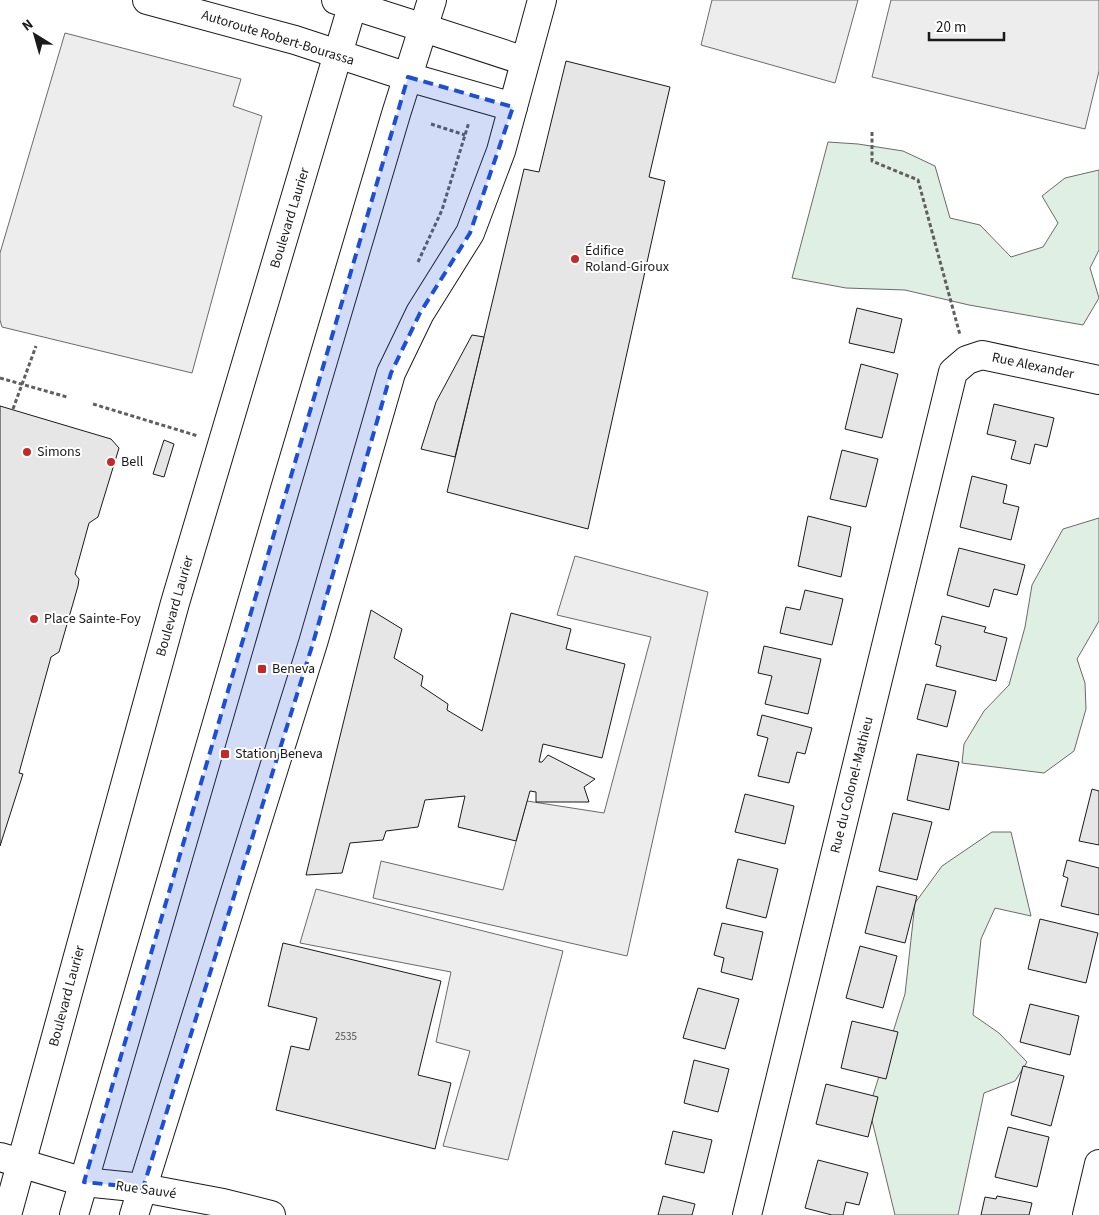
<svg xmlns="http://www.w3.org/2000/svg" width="1099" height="1215" viewBox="0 0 1099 1215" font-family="'Source Sans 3',sans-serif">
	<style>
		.green { fill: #e0efe3; stroke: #6a6a6a }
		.parking { fill: #ededed; stroke: #6a6a6a }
		.building { fill: #e6e6e6; stroke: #1a1a1a }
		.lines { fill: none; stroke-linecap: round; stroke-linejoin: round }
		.minor-casing { stroke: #1a1a1a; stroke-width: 30 }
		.major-casing { stroke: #1a1a1a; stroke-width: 30 }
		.highway-casing { stroke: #1a1a1a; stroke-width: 30 }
		.path { stroke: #5f5f5f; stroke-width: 3; stroke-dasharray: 4 2.5; stroke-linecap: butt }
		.minor { stroke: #fff; stroke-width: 28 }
		.major { stroke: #fff; stroke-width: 28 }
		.highway { stroke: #fff; stroke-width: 28 }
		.marked { fill: #1d4ed8; fill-opacity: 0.2; stroke: #1d4ed8; stroke-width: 4; stroke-dasharray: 10 6; stroke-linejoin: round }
		.poi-dot { fill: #c62828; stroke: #fff; stroke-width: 2 }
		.labels { text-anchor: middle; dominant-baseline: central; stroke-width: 4; stroke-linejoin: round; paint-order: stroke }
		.number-label { font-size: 11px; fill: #4d4d4d }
		.street-label { font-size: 14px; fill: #1a1a1a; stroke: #fff }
		.poi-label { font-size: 14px; fill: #1a1a1a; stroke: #fff; text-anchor: start }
	</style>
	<rect width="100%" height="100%" fill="#fff"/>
	<!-- green -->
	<g class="green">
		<polygon points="828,142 858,144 903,151 935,166 950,218 980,225 1011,257 1043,247 1058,223 1042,196 1065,178 1099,170 1099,250 1090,268 1099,298 1083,325 969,305 905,290 846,288 792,278"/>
		<polygon points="1099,518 1099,621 1077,659 1085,683 1086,709 1074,751 1044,773 962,763 964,744 984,711 1009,685 1025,627 1032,585 1063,529"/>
		<polygon points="992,832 1011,832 1031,916 995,908 981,939 973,1015 999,1033 1027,1062 1015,1081 984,1093 958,1215 895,1215 869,1108 905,994 915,903 942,866"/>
	</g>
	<!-- parking -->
	<g class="parking">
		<polygon points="712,0 858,0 835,83 701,45"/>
		<polygon points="891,0 1099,0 1099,71 1085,129 872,77"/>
		<polygon points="65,33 241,79 233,106 262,116 192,373 2,327 0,320 0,253"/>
		<polygon points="575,556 708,592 627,956 373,898 381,861 503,890 527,801 604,813 651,637 557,615"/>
		<polygon points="316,889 563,951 508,1160 443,1146 470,1051 436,1042 451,972 300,943"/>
	</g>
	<!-- building -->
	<g class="building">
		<polygon points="566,61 670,87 649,177 665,181 588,529 447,492 524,169 539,172"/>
		<polygon points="857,308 902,319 894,353 849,343"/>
		<polygon points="472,335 484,337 455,457 421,449 436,402"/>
		<polygon points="861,364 898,374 882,438 845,429"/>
		<polygon points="994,404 1054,418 1047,447 1035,444 1030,464 1011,459 1016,441 987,434"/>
		<polygon points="0,406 111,439 119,448 98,517 89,523 75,574 79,579 78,586 59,652 51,657 19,773 23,774 0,846"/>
		<polygon points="164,440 174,444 164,477 153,474"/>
		<polygon points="842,450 878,459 866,507 830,499"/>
		<polygon points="972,476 1007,485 1003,503 1019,507 1011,540 960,527"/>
		<polygon points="808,516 851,527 841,577 798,566"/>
		<polygon points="959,548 1025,565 1017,595 994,589 989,607 947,595"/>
		<polygon points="805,590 843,599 832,645 780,633 786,607 800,610"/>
		<polygon points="371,610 402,629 394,658 423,676 421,686 448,704 447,710 482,731 511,613 571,629 566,649 625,664 602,758 543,744 539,762 542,762 548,755 595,779 584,787 589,802 536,802 536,792 530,791 516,841 458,827 465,796 425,800 418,827 386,831 383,840 350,843 342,873 306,875"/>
		<polygon points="942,616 986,627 984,632 1007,638 996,681 936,666 941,646 935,644"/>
		<polygon points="764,646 821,659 808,714 765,704 772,676 758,673"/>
		<polygon points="926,684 956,691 947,727 917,719"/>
		<polygon points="762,715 812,728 805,754 797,752 789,783 758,776 768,738 757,735"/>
		<polygon points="917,754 959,762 949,810 907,800"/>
		<polygon points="1092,789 1099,791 1099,845 1079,841"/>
		<polygon points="745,794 794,806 785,844 735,832"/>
		<polygon points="893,813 932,822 917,880 879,871"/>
		<polygon points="738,859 778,869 766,918 726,908"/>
		<polygon points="1067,860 1099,868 1099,915 1061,906 1068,878 1063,876"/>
		<polygon points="877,886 917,896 905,943 865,933"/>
		<polygon points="1040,919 1098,933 1086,983 1028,969"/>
		<polygon points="722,923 763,932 752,980 721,972 724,958 714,955"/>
		<polygon points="283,943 441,981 418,1075 451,1083 435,1149 276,1110 291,1046 309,1050 317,1018 268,1006"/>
		<polygon points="860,946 897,956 883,1008 846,998"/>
		<polygon points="698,988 739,999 725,1049 683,1038"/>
		<polygon points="1030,1004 1079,1016 1070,1055 1020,1042"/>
		<polygon points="852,1021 898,1032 886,1079 841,1068"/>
		<polygon points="694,1060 729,1069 718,1112 684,1103"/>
		<polygon points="1023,1066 1064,1076 1051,1126 1011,1115"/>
		<polygon points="826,1084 878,1097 868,1137 816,1124"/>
		<polygon points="1008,1127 1049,1137 1037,1187 995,1177"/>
		<polygon points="673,1131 712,1140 704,1173 665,1164"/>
		<polygon points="818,1160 868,1173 859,1205 846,1202 843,1215 832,1215 805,1208"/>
		<polygon points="663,1196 695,1204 692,1215 658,1215"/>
		<polygon points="997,1196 1032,1203 1029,1215 981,1215 985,1197 996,1199"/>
	</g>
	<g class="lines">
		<!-- minor casing -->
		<g class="minor-casing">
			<g id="minor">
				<polyline points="424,28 525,61"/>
				<polyline points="408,77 513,107"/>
				<polyline points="0,1157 84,1182 143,1188 223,1203 271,1215"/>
				<polyline points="134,1215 313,643 391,373 420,313 470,233 501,151 542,0"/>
				<polyline points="747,1215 953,372 967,360 982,355 1099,380"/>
				<polyline points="1087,1215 1099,1164"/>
			</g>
		</g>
		<!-- major casing -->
		<g class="major-casing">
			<g id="major">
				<polyline points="7,1215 175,603 354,0"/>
				<polyline points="74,1215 285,489 396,114 432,0"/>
			</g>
		</g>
		<!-- highway casing -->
		<g class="highway-casing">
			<g id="highway">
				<polyline points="147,0 295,40 408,77"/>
				<polyline points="336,0 424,28"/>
			</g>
		</g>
		<!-- path -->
		<g class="path">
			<polyline points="431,124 465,135"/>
			<polyline points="872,132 872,161 918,180 960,335"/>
			<polyline points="418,262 442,210 469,122"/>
			<polyline points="0,378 67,397"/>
			<polyline points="93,404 198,436"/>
			<polyline points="13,409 36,346"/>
		</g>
		<!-- minor -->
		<use href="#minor" class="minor"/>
		<!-- major -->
		<use href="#major" class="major"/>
		<!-- highway -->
		<use href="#highway" class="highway"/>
	</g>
	<!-- marked area -->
	<path class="marked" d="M408 77 513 107 470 233 420 313 391 373 313 643 143 1188 84 1182Z"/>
	<!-- markers -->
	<g class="poi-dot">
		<circle cx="575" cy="259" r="5"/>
		<circle cx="27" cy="452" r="5"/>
		<circle cx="111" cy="462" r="5"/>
		<circle cx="34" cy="619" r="5"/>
		<rect x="257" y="664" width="10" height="10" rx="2.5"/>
		<rect x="220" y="749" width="10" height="10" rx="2.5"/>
	</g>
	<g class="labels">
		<!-- number labels -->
		<g class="number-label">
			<text x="346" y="1036">2535</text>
		</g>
		<!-- street labels -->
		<g class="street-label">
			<text transform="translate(278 38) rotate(17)">Autoroute Robert-Bourassa</text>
			<text transform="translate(290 218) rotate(-73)">Boulevard Laurier</text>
			<text transform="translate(1033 366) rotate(12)">Rue Alexander</text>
			<text transform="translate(175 606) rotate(-74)">Boulevard Laurier</text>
			<text transform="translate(852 785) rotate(-76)">Rue du Colonel-Mathieu</text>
			<text transform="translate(67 996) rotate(-75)">Boulevard Laurier</text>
			<text transform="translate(146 1190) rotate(8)">Rue Sauvé</text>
		</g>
		<!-- poi labels -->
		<g class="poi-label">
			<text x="585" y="251">Édifice<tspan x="585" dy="16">Roland-Giroux</tspan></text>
			<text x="37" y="452">Simons</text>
			<text x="121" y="462">Bell</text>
			<text x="44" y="619">Place Sainte-Foy</text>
			<text x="272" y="669">Beneva</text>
			<text x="235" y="754">Station Beneva</text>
		</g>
	</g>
	<!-- north arrow -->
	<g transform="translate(35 35) rotate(323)" stroke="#ffffff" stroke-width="4" paint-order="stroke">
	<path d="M0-4L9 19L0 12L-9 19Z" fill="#1a1a1a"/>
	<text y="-8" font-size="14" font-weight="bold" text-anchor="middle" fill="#1a1a1a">N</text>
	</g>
	<!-- scale -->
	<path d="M929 32v8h75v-8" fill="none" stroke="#1a1a1a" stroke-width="2.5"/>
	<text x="936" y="32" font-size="15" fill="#1a1a1a" stroke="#ffffff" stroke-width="4" paint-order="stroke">20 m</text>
</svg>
